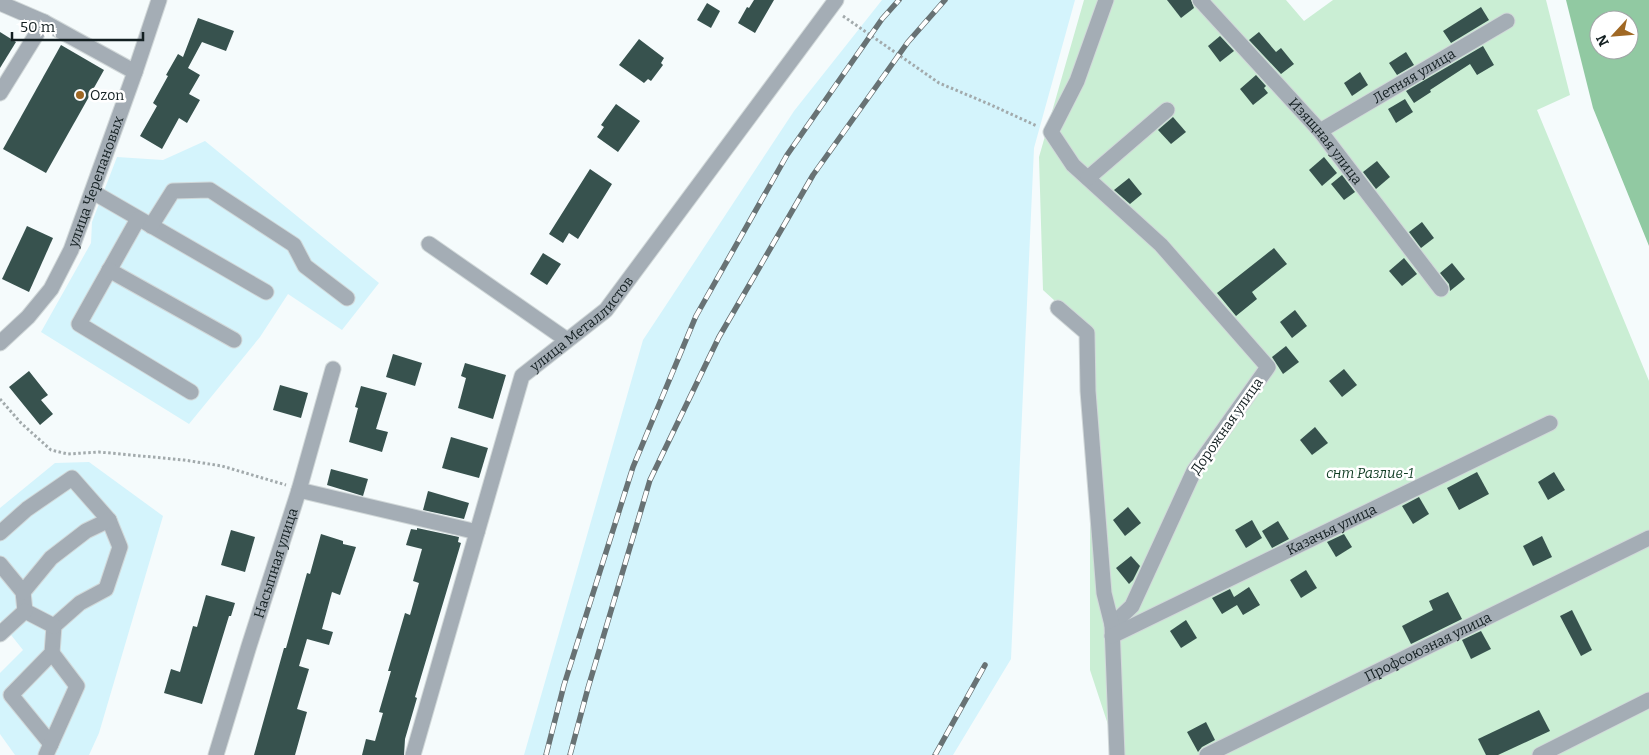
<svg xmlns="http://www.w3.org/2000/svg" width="1649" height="755" viewBox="0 0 1649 755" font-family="Bitter,serif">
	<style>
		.built { fill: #d4f4fc }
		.green { fill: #caeed4 }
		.forest { fill: #91c9a2; fill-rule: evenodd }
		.building { fill: #37524e }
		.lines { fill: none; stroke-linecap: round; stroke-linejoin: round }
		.minor-casing { stroke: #d1d8d9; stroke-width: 17 }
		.path { stroke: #a2aaac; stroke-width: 3; stroke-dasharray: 2.5 2.5; stroke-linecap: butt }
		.minor { stroke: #a4adb5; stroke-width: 15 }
		.rail-casing { stroke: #687274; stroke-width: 5.5 }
		.rail { stroke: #fff; stroke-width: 4; stroke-dasharray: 11; stroke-linecap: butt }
		.poi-dot { fill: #a06824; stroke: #fff; stroke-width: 2 }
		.labels { text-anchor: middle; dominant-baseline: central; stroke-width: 5; stroke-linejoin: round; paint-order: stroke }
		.street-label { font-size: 14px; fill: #131f21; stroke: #fff }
		.poi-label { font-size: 14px; fill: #131f21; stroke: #fff; text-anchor: start }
		.park-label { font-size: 14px; font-style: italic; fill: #103c23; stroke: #fff }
	</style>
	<rect width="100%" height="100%" fill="#f5fbfc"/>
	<!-- built -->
	<g class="built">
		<polygon points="882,0 1075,0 1034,148 1011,659 953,755 524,755 643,340 794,111"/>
		<polygon points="205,141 379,283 342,330 288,294 260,337 189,424 41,332 91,243 92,222 117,157 163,160"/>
		<polygon points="89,462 163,516 99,733 89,755 15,755 0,734 0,673 23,650 0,621 0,508 55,463"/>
	</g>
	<!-- green -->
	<polygon class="green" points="1084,0 1286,0 1304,21 1333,0 1546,0 1570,95 1537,110 1649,381 1649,755 1118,755 1090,670 1090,333 1043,290 1039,157"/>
	<!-- forest -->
	<path class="forest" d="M1566 0H1649V246L1593 108ZM1599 20H1629V50H1599Z"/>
	<!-- building -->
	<g class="building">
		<polygon points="754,0 774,0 755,33 738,23 747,7 749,8"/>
		<polygon points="1167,0 1191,0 1194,8 1181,18"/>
		<polygon points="707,3 720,11 711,28 697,20"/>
		<polygon points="1481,7 1489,20 1451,43 1443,31"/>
		<polygon points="198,18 234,31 226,51 202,42 188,68 200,75 189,94 200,100 187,123 179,118 162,149 140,136 157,106 153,103 168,76 166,75 178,54 183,57"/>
		<polygon points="0,32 16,42 0,68"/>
		<polygon points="1259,32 1276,52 1281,48 1294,64 1281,74 1249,40"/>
		<polygon points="1220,36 1234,51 1220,62 1208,46"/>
		<polygon points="639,39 664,58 661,63 663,65 651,81 648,79 644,83 619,65"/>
		<polygon points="61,45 104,70 46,173 3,149"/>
		<polygon points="1483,46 1494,65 1477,75 1470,64 1430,90 1431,92 1414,103 1406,91"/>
		<polygon points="1406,52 1414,65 1397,75 1389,63"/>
		<polygon points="1360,72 1368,85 1352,96 1344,83"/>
		<polygon points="1256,75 1266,86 1264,88 1268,93 1253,105 1240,89"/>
		<polygon points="1405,99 1413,112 1396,123 1388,109"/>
		<polygon points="616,104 640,121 618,152 597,137 604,127 601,125"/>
		<polygon points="1173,117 1186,132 1171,144 1158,130"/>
		<polygon points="1324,157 1337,173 1322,186 1309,170"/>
		<polygon points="1377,161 1390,177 1376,189 1363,172"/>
		<polygon points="590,169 612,184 578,239 569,233 563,243 549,234"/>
		<polygon points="1342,175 1355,192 1344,200 1331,184"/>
		<polygon points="1129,178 1142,194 1130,204 1114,190"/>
		<polygon points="1422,222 1434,238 1421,248 1409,232"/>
		<polygon points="27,226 53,238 29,292 2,279"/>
		<polygon points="1274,248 1287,264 1252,292 1257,299 1236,316 1217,293"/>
		<polygon points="543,253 561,264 547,285 530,274"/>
		<polygon points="1404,258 1417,274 1402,286 1389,271"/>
		<polygon points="1452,263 1465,279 1450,291 1449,284 1440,273"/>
		<polygon points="1295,310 1307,326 1292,338 1280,322"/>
		<polygon points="1286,346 1299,362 1283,374 1272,357"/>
		<polygon points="393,354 422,363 415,386 386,377"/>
		<polygon points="465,363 506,375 493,419 458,408 466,378 461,376"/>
		<polygon points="1344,369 1357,385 1342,397 1329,381"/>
		<polygon points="29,371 48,395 41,400 53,414 40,425 9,387"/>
		<polygon points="280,385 308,393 301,418 273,410"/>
		<polygon points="361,386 387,393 376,429 388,432 382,452 349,442 358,408 355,407"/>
		<polygon points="1315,427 1328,443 1312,455 1300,440"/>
		<polygon points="451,437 488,448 479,478 442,468"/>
		<polygon points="331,469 368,479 363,496 327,485"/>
		<polygon points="1477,472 1489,494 1459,510 1447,488"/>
		<polygon points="1554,472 1565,490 1548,500 1538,482"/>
		<polygon points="428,491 469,503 464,519 423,510"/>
		<polygon points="1419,497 1429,514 1413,524 1402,506"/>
		<polygon points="1128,507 1141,523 1125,536 1113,520"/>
		<polygon points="1252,520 1262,538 1246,548 1235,530"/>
		<polygon points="1278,521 1289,539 1272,548 1262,531"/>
		<polygon points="417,528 459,537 458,542 461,543 415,697 417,698 405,739 404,755 362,755 366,739 375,741 383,713 379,712 391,671 388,671 405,613 410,615 419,583 413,581 422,549 406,545 411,529 417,530"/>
		<polygon points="231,530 255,537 245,572 221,565"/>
		<polygon points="321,534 343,541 343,544 356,547 340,595 332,592 322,629 333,632 329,645 307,639 299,666 309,669 297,709 307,712 295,755 254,755 284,648 286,648 307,573 310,574"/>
		<polygon points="1344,534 1352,547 1336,557 1327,542"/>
		<polygon points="1542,536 1552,557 1533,566 1523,546"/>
		<polygon points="1131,556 1140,566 1133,580 1129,584 1116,568"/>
		<polygon points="1306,570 1317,588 1301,598 1290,580"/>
		<polygon points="1249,587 1260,605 1243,615 1237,605 1222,614 1212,598 1230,589 1234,597"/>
		<polygon points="1448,592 1462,619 1411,644 1402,626 1433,610 1429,601"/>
		<polygon points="206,595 235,603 231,616 229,616 202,704 164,693 171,669 180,672 193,626 197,627"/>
		<polygon points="1572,610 1592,650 1581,656 1560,616"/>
		<polygon points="1186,620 1197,638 1181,648 1170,631"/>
		<polygon points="1481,631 1491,649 1471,659 1462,640"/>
		<polygon points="1539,710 1550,731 1498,755 1486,755 1478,739"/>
		<polygon points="1206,722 1215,740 1202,747 1198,752 1187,732"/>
	</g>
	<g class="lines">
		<!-- minor casing -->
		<g class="minor-casing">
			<g id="minor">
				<polyline points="1106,0 1077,81 1051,132 1073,165 1161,245 1268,367 1194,471 1132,606 1112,625 1117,755"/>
				<path id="s1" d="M1200 0 1320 131 1441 289"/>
				<polyline points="0,3 44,22 135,72"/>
				<polyline points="0,93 44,22"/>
				<path id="s2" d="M1320 131 1507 21"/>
				<polyline points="1088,178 1167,110"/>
				<polyline points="93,192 266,292"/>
				<polyline points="138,219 79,324 191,392"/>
				<polyline points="151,226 173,191 210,190 294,245 305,266 347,298"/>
				<polyline points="429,244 567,340"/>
				<polyline points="109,270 234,340"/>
				<polyline points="1058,308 1087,333 1088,391 1104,593 1112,625"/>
				<path id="s3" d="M0 343 28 317 51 289 71 250 135 72 159 0"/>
				<polyline points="299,490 477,532"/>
				<polyline points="0,533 27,509 72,478 109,520 120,547 106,589 80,603 54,626 52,653 11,695 51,744"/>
				<polyline points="0,564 23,592 25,611 54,626"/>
				<polyline points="23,592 51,558 86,531 109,520"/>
				<polyline points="0,634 25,611"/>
				<path id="s4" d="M1112 636 1550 423"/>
				<polyline points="46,755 77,686 52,653"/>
				<path id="s5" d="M216 755 249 646 299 490 333 369"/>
				<path id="s6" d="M413 755 522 376 606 310 836 0"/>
				<path id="s7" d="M1207 755 1649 538"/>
				<polyline points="1540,755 1649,700"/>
			</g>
		</g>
		<!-- path -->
		<g class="path">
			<polyline points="843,16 939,83 989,104 1037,126"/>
			<polyline points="0,399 21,423 51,450 68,454 99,452 184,460 222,466 286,485"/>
		</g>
		<!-- minor -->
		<use href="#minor" class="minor"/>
		<!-- rail casing -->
		<g class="rail-casing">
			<g id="rail">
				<polyline points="546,755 564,685 633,467 696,316 787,155 882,19 899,0"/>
				<polyline points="570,755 588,688 650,480 719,337 813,175 908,42 945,0"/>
				<polyline points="935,755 985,665"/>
			</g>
		</g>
		<!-- rail -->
		<use href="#rail" class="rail"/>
	</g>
	<!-- markers -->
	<circle class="poi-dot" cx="80" cy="95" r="5"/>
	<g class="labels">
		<!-- street labels -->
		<g class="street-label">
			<text stroke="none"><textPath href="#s2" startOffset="109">Летняя улица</textPath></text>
			<text stroke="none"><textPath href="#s1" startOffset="189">Изящная улица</textPath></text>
			<text stroke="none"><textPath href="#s3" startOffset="191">улица Черепановых</textPath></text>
			<text stroke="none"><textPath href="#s6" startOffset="474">улица Металлистов</textPath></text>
			<text transform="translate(1227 426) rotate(-55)">Дорожная улица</text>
			<text stroke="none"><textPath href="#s4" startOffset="244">Казачья улица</textPath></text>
			<text stroke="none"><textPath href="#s5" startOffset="201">Насыпная улица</textPath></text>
			<text stroke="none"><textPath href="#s7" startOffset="246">Профсоюзная улица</textPath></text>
		</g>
		<!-- poi labels -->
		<g class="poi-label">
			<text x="90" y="95">Ozon</text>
		</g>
		<!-- park labels -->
		<g class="park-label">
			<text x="1370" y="473">снт Разлив-1</text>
		</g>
	</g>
	<!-- north arrow -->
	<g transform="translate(1614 35) rotate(244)"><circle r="24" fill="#ffffff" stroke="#a1a5a6"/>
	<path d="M0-4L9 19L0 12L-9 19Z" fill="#a06824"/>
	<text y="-8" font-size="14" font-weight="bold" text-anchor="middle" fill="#131f21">N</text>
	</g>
	<!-- scale -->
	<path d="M12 32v8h131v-8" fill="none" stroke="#131f21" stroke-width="2.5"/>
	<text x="20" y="32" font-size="15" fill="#131f21" stroke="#ffffff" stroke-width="4" paint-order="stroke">50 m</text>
</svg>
